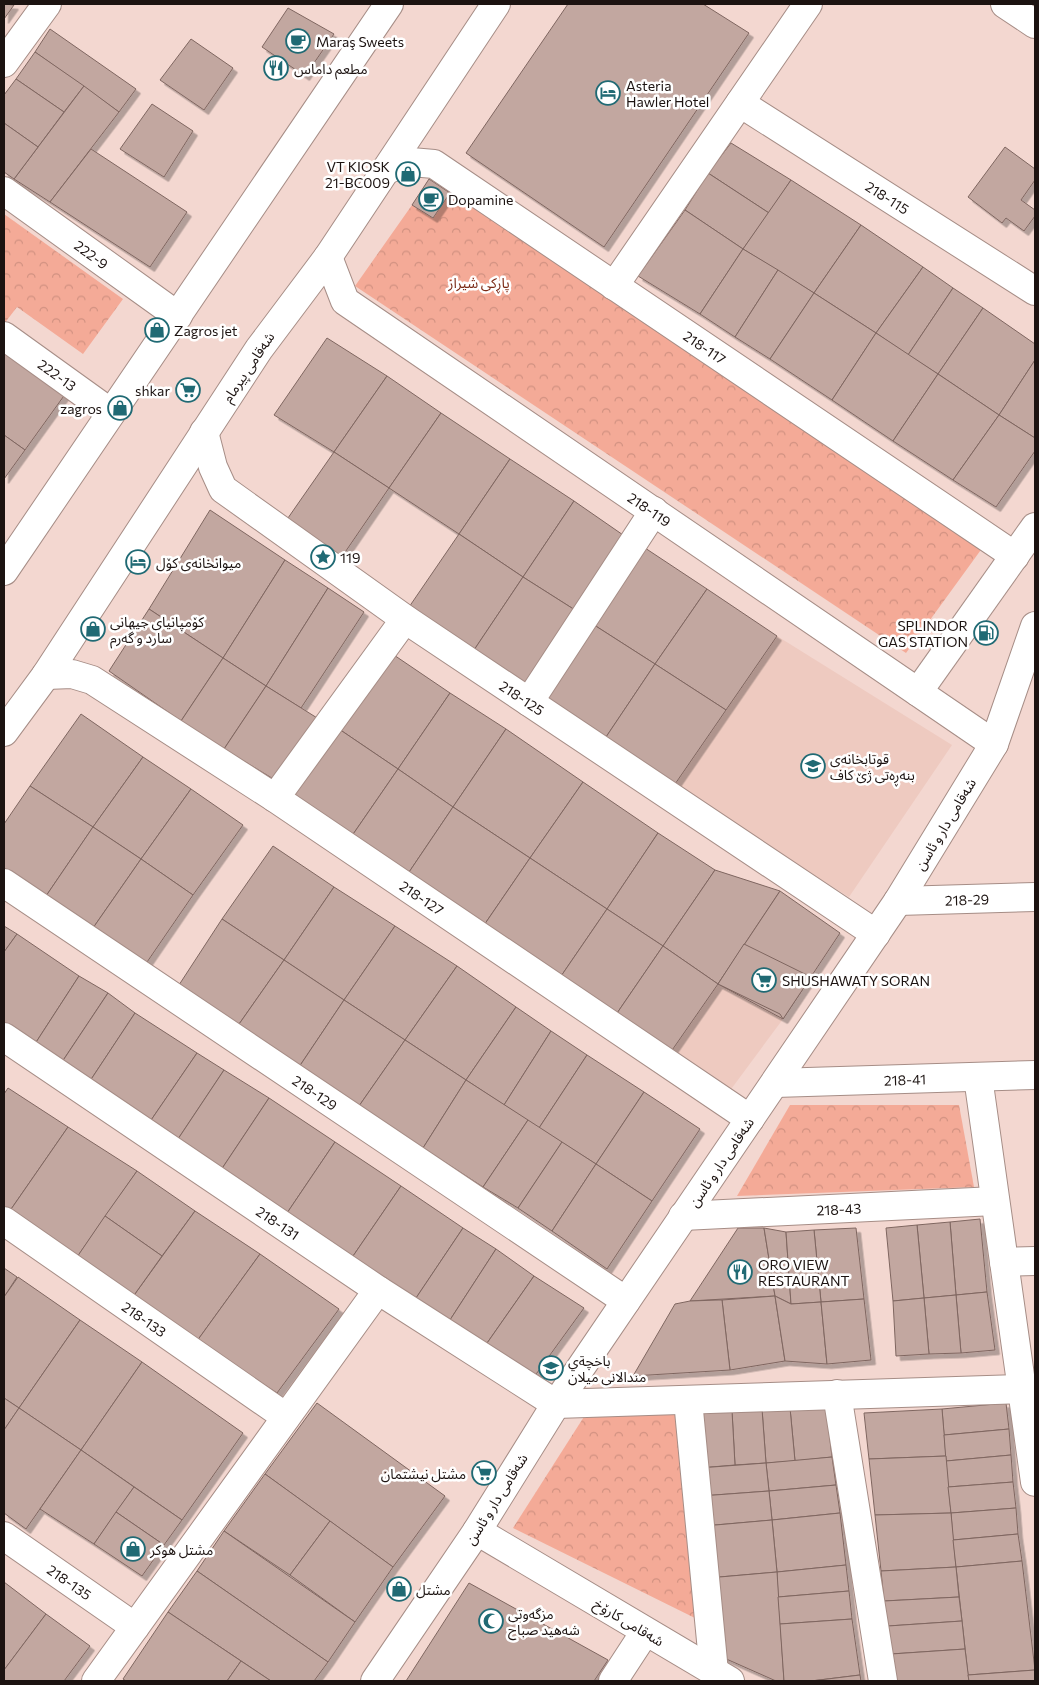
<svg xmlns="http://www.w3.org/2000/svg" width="1039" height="1685" viewBox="0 0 1039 1685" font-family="Commissioner,'Noto Sans Arabic',sans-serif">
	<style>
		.built { fill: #eecac0 }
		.park { fill: url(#park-crowns) }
		.building { fill: #c2a7a0; stroke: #7f6660; filter: url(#shadow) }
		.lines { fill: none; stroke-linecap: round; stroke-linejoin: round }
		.minor-casing { stroke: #a68d86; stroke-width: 30 }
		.highway-casing { stroke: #a68d86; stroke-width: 30 }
		.minor { stroke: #fff; stroke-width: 28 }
		.highway { stroke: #fff; stroke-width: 28 }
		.labels { text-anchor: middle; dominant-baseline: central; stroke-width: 5; stroke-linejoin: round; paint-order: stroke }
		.poi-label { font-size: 14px; fill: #1c1311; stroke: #fff; text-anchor: start }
		.street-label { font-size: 14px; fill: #1c1311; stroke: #fff }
		.park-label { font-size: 14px; fill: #7a2914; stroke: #fff }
	</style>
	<defs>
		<pattern id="park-crowns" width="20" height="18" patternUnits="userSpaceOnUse" patternTransform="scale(1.25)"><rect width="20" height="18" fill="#f4aa97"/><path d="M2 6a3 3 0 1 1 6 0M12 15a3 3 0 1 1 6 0" fill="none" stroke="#d19181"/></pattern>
		<filter id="shadow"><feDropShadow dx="4.5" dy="4.5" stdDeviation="0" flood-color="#0004"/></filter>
	</defs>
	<rect width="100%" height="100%" fill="#f3d7d0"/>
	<!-- built -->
	<g class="built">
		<polygon points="777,636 952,745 849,897 673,787"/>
		<polygon points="718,984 783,1019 726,1096 668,1056"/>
	</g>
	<!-- park -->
	<g class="park">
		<polygon points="458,179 983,547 906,653 355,286 412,205 433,218"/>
		<polygon points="4,214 123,299 83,354 17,307 4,324"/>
		<polygon points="790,1105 959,1105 974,1187 737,1196"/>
		<polygon points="679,1400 701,1621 513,1528 587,1412"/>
	</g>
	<!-- building -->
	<g class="building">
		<polygon points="4,4 14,5 4,19"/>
		<polygon points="568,4 703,4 749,33 604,247 466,153"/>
		<polygon points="288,8 334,34 305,76 262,47"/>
		<polygon points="50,29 136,89 119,112 35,52"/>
		<polygon points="191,39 233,68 204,110 160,80"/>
		<polygon points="35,52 84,86 64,112 16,79"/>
		<polygon points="16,79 64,112 38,147 4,123 4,95"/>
		<polygon points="84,86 119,112 50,202 14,179"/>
		<polygon points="152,104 193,131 164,177 120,149"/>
		<polygon points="4,123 38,147 14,179 4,172"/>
		<polygon points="731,143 791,180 769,213 708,173"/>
		<polygon points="1005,147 1035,169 1035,180 1021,200 1035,210 1035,216 1024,231 1006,218 1002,223 968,197"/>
		<polygon points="91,149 187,212 150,267 50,202"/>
		<polygon points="708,173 769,213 743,249 685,210"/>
		<polygon points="429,179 450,193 433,218 412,205"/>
		<polygon points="791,180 861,225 814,293 743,249"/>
		<polygon points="685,210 743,249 700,314 638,276"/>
		<polygon points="861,225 923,267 876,333 814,293"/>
		<polygon points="743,249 778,270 735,337 700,314"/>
		<polygon points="923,267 953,288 908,355 876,333"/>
		<polygon points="778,270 814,293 770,359 735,337"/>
		<polygon points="953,288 983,308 938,374 908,355"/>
		<polygon points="814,293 876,333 832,400 770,359"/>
		<polygon points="983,308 1035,344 1035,360 999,415 938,374"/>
		<polygon points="876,333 938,374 893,441 832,400"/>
		<polygon points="327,338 387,376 334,452 274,415"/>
		<polygon points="4,350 66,393 25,450 4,435"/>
		<polygon points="1035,360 1035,438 999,415"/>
		<polygon points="938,374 999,415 953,480 893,441"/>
		<polygon points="387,376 441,413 389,488 334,452"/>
		<polygon points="441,413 510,459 459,534 389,488"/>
		<polygon points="999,415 1035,438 1035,451 996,507 953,480"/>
		<polygon points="4,435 25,450 4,479"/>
		<polygon points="334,452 389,488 337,564 281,528"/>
		<polygon points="510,459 574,501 523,577 459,534"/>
		<polygon points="574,501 626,537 575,610 523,577"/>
		<polygon points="210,510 285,560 223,658 149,609"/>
		<polygon points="459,534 523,577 472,653 407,610"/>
		<polygon points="642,546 707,589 655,664 591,623"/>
		<polygon points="285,560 328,588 266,686 223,658"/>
		<polygon points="523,577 575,610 524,688 472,653"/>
		<polygon points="328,588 364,612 301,708 266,686"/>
		<polygon points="707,589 777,636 726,710 655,664"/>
		<polygon points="149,609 223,658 181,721 109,671"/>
		<polygon points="591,623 655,664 604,740 540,699"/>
		<polygon points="388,651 450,693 398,769 336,727"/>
		<polygon points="223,658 266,686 224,749 181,721"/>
		<polygon points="655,664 726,710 673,787 604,740"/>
		<polygon points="266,686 322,721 280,783 224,749"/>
		<polygon points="450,693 506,729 453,807 398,769"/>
		<polygon points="81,714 143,757 93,827 30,786"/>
		<polygon points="336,727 398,769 347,843 285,802"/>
		<polygon points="506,729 583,782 530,858 453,807"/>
		<polygon points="143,757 191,789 141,859 93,827"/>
		<polygon points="398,769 453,807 403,881 347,843"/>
		<polygon points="583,782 658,833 607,909 530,858"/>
		<polygon points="30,786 93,827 46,896 4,868 4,824"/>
		<polygon points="191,789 243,825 193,895 141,859"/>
		<polygon points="453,807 530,858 480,931 403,881"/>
		<polygon points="93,827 141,859 93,928 46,896"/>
		<polygon points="658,833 715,870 663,946 607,909"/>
		<polygon points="273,846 334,887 284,960 222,919"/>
		<polygon points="530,858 607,909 557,982 480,931"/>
		<polygon points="141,859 193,895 145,965 93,928"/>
		<polygon points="715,870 780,891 718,984 663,946"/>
		<polygon points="334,887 395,926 344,1000 284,960"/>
		<polygon points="780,891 840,933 783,1019 718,984"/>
		<polygon points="607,909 663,946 613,1019 557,982"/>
		<polygon points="222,919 284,960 237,1027 177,988"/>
		<polygon points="4,926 17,934 4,952"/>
		<polygon points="395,926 457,966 405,1040 344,1000"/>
		<polygon points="17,934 79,976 31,1050 4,1032 4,952"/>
		<polygon points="744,944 811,977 783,1019 780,1014 718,984"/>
		<polygon points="663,946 718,984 668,1056 613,1019"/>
		<polygon points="284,960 344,1000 299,1067 237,1027"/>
		<polygon points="457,966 516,1007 466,1080 405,1040"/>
		<polygon points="79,976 108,993 58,1068 31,1050"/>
		<polygon points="108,993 135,1013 86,1087 58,1068"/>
		<polygon points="344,1000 405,1040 359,1106 299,1067"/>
		<polygon points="516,1007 551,1031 504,1105 466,1080"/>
		<polygon points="135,1013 197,1053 147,1126 86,1087"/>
		<polygon points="551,1031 587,1055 539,1128 504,1105"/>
		<polygon points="405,1040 466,1080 423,1148 359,1106"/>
		<polygon points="197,1053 224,1070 174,1145 147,1126"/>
		<polygon points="587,1055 644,1092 596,1164 539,1128"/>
		<polygon points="224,1070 269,1098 219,1173 174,1145"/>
		<polygon points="466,1080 528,1120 483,1187 423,1148"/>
		<polygon points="8,1088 68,1127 7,1215 4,1213 4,1094"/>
		<polygon points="644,1092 700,1129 652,1201 596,1164"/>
		<polygon points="269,1098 335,1142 285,1216 219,1173"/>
		<polygon points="528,1120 562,1142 518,1208 483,1187"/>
		<polygon points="68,1127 137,1171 75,1260 7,1215"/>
		<polygon points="335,1142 401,1186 351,1259 285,1216"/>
		<polygon points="562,1142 596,1164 552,1231 518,1208"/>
		<polygon points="596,1164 652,1201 607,1269 552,1231"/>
		<polygon points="137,1171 195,1211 162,1256 105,1216"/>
		<polygon points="401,1186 463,1228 414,1301 351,1259"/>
		<polygon points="195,1211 260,1254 197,1341 132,1298"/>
		<polygon points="105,1216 162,1256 132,1298 75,1260"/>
		<polygon points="980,1219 987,1292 956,1295 950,1222"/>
		<polygon points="950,1222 956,1295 924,1298 917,1225"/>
		<polygon points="917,1225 924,1298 893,1301 886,1228"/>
		<polygon points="463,1228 496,1249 448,1323 414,1301"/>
		<polygon points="738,1228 764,1228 775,1296 690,1301"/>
		<polygon points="764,1228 786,1232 791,1304 775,1296"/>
		<polygon points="856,1228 864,1299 821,1302 814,1230"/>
		<polygon points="814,1230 821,1302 791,1304 786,1232"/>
		<polygon points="496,1249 534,1276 485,1346 448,1323"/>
		<polygon points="260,1254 339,1309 277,1393 197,1341"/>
		<polygon points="4,1268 17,1277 4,1297"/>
		<polygon points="534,1276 584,1308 534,1377 485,1346"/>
		<polygon points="18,1277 80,1320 19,1408 4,1398 4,1297"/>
		<polygon points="987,1292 995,1350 961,1353 956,1295"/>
		<polygon points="956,1295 961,1353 929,1354 924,1298"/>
		<polygon points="775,1296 785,1361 730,1370 722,1300"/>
		<polygon points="775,1296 791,1304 821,1302 827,1364 785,1361"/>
		<polygon points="924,1298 929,1354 896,1356 893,1301"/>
		<polygon points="864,1299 871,1360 827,1364 821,1302"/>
		<polygon points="718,1300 722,1300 730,1370 633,1376 675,1304 690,1301"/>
		<polygon points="80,1320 142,1362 81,1450 19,1408"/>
		<polygon points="142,1362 243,1433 182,1520 81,1450"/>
		<polygon points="4,1398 19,1408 4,1430"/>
		<polygon points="317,1403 445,1496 393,1567 265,1474"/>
		<polygon points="1006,1403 1009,1429 944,1435 942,1409"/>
		<polygon points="826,1405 832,1457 795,1461 790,1408"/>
		<polygon points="19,1408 81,1450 26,1529 4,1513 4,1430"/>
		<polygon points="790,1408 795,1461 766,1463 762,1409"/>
		<polygon points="762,1409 766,1463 735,1465 732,1411"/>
		<polygon points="942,1409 946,1456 869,1459 864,1413"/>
		<polygon points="732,1411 735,1465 699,1468 695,1413"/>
		<polygon points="1009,1429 1011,1455 946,1461 944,1435"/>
		<polygon points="81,1450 134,1487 94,1544 40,1509"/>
		<polygon points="1011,1455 1013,1482 948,1487 946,1461"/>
		<polygon points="946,1456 951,1513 875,1515 869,1459"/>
		<polygon points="832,1457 836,1485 769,1491 766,1463"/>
		<polygon points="766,1463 769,1491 701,1496 699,1468"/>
		<polygon points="265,1474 330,1521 290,1575 224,1531"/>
		<polygon points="1013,1482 1016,1508 951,1513 948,1487"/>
		<polygon points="836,1485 840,1513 772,1520 769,1491"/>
		<polygon points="134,1487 182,1520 164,1545 116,1512"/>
		<polygon points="769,1491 772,1520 704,1526 701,1496"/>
		<polygon points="1016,1508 1018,1534 953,1540 951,1513"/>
		<polygon points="116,1512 164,1545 142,1576 94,1544"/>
		<polygon points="840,1513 846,1565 777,1572 772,1520"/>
		<polygon points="951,1513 956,1567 881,1571 875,1515"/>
		<polygon points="772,1520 777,1572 708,1578 704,1526"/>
		<polygon points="330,1521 393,1567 355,1622 290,1575"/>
		<polygon points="224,1531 355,1622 328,1662 197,1571"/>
		<polygon points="1018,1534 1022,1561 956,1567 953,1540"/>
		<polygon points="1022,1561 1035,1670 968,1675 956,1567"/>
		<polygon points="846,1565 849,1591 778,1597 777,1572"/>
		<polygon points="956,1567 959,1597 884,1601 881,1571"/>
		<polygon points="197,1571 328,1662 314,1681 271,1681 168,1612"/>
		<polygon points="777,1572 784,1681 776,1681 715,1654 708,1578"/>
		<polygon points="4,1582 46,1614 4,1670"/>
		<polygon points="469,1583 608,1660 594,1681 406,1681"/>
		<polygon points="849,1591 852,1619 780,1624 778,1597"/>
		<polygon points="959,1597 962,1621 888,1626 884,1601"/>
		<polygon points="168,1612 241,1661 227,1681 126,1681 123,1679"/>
		<polygon points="46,1614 90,1646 64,1681 4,1681 4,1670"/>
		<polygon points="852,1619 860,1675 811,1681 784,1681 780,1624"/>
		<polygon points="962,1621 965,1649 891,1654 888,1626"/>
		<polygon points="965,1649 969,1681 893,1681 891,1654"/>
		<polygon points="241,1661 271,1681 227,1681"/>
		<polygon points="1035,1670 1035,1681 969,1681 968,1675"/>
		<polygon points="860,1675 861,1681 811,1681"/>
	</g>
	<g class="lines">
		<!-- minor casing -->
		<g class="minor-casing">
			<g id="minor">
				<polyline points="1005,4 1035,24"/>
				<polyline points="4,63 47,4"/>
				<path id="s1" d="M740 103 1035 291"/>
				<path id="s2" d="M388 169 411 162 434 164 1015 556"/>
				<path id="s3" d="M4 191 178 316"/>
				<path id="s4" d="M328 257 345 301 994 744"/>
				<polyline points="614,286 808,4"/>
				<path id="s5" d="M4 336 111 413"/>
				<path id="s6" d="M204 432 213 467 223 489 405 619 876 934"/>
				<path id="s7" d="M46 675 72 674 92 680 275 798 750 1119"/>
				<polyline points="918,692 1035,527"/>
				<polyline points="529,702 654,511"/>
				<polyline points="275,798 405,619"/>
				<path id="s8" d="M4 883 626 1301"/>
				<path id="s9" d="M898 901 1035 897"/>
				<path id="s10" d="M4 1037 378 1290 556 1404 1022 1389"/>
				<polyline points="978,1077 1035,1482"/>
				<path id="s11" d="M775 1083 1035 1075"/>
				<path id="s12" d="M683 1216 995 1201"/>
				<path id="s13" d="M4 1221 286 1417"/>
				<polyline points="1004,1262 1035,1261"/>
				<polyline points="837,1394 883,1681"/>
				<polyline points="688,1400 714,1672"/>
				<polyline points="477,1531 730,1681"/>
				<path id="s14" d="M4 1536 135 1627"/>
				<polyline points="96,1681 378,1290"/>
				<polyline points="375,1681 477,1531 556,1404 898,901 994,744 1035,626"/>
				<polyline points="613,1681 645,1632"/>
			</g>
		</g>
		<!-- highway casing -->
		<g class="highway-casing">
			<g id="highway">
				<polyline points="4,571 389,4"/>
				<polyline points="4,732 46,675 259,349 328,257 496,4"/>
			</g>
		</g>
		<!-- minor -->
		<use href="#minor" class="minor"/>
		<!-- highway -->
		<use href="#highway" class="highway"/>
	</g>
	<!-- icons -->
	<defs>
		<g id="cafe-ring" transform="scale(1.25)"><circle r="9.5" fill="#fff" stroke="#206a74" stroke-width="1.5"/><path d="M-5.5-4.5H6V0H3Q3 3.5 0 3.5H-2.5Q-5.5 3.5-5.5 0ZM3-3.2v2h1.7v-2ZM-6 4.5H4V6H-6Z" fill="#206a74"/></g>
		<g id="restaurant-ring" transform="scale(1.25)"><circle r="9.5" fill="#fff" stroke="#206a74" stroke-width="1.5"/><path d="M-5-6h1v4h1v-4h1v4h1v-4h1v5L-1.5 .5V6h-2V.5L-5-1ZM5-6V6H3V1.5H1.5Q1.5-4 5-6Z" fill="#206a74"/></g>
		<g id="hotel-ring" transform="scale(1.25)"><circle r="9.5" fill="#fff" stroke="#206a74" stroke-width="1.5"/><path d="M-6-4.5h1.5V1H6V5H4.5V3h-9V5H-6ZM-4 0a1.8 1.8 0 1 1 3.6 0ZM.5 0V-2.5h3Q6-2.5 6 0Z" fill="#206a74"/></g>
		<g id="shop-ring" transform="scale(1.25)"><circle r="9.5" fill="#fff" stroke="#206a74" stroke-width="1.5"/><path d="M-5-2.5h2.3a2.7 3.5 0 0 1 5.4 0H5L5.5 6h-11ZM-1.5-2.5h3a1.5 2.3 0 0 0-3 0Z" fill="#206a74"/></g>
		<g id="supermarket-ring" transform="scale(1.25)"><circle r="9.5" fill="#fff" stroke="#206a74" stroke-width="1.5"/><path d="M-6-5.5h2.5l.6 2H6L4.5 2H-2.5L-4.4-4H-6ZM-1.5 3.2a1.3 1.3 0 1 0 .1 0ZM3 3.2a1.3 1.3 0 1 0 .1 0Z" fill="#206a74"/></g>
		<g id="sight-ring" transform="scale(1.25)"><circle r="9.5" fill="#fff" stroke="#206a74" stroke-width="1.5"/><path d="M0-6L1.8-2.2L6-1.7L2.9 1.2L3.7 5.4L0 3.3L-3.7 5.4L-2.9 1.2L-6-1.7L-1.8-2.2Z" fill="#206a74"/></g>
		<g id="fuel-ring" transform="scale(1.25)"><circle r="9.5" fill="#fff" stroke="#206a74" stroke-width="1.5"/><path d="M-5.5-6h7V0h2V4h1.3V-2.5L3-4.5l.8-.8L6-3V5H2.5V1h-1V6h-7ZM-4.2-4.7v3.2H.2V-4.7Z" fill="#206a74"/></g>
		<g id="school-ring" transform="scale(1.25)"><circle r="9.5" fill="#fff" stroke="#206a74" stroke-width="1.5"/><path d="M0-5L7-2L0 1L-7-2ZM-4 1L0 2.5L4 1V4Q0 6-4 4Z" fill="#206a74"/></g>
		<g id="mosque-ring" transform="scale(1.25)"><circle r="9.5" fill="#fff" stroke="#206a74" stroke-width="1.5"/><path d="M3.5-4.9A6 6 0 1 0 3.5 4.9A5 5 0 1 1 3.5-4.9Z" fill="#206a74"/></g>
	</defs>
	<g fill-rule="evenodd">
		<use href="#cafe-ring" x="298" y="41"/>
		<use href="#restaurant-ring" x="276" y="68"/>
		<use href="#hotel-ring" x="608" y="93"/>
		<use href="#shop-ring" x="408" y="174"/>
		<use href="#cafe-ring" x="431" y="199"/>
		<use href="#shop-ring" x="157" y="330"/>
		<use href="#supermarket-ring" x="188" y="390"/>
		<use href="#shop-ring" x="120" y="408"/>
		<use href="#sight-ring" x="323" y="557"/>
		<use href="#hotel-ring" x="138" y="562"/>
		<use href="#shop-ring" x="93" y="629"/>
		<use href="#fuel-ring" x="986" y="633"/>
		<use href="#school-ring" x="813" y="766"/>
		<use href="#supermarket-ring" x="764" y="980"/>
		<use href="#restaurant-ring" x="740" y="1272"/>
		<use href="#school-ring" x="551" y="1368"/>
		<use href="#supermarket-ring" x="484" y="1473"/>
		<use href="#shop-ring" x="133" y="1549"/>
		<use href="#shop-ring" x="399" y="1589"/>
		<use href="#mosque-ring" x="491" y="1621"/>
	</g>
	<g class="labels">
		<!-- poi labels -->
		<g class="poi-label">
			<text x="316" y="41">Maraş Sweets</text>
			<text x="294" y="68">مطعم داماس</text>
			<text x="626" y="85">Asteria<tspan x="626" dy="16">Hawler Hotel</tspan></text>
			<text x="390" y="166" text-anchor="end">VT KIOSK<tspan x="390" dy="16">21-BC009</tspan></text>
			<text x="448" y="199">Dopamine</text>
			<text x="174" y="330">Zagros jet</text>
			<text x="170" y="390" text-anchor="end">shkar</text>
			<text x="102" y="408" text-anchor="end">zagros</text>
			<text x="340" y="557">119</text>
			<text x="156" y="562">میوانخانەی کۆل</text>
			<text x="110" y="621">کۆمپانیای جیهانی<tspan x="110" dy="16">سارد و گەرم</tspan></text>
			<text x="968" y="625" text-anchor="end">SPLINDOR<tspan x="968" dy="16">GAS STATION</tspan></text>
			<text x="830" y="758">قوتابخانەی<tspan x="830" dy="16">بنەڕەتی ژێ کاف</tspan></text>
			<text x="782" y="980">SHUSHAWATY SORAN</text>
			<text x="758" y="1264">ORO VIEW<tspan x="758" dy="16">RESTAURANT</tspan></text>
			<text x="568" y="1360">باخچةي<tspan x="568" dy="16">مندالانى ميلان</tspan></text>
			<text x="466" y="1473" text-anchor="end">مشتل نيشتمان</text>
			<text x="150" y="1549">مشتل هوكر</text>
			<text x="416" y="1589">مشتل</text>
			<text x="508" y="1613">مزگه‌وتی<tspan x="508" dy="16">شه‌هید صباح</tspan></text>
		</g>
		<!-- street labels -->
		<g class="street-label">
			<text stroke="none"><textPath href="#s1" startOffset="175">218-115</textPath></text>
			<text stroke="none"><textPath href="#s3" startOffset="108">222-9</textPath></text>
			<text stroke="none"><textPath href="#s2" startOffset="374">218-117</textPath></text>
			<text transform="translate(248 367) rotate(-56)">شەقامی پیرمام</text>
			<text stroke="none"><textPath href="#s5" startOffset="66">222-13</textPath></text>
			<text stroke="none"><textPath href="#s4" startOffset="416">218-119</textPath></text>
			<text stroke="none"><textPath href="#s6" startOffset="425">218-125</textPath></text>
			<text transform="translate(945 824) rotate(-59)">شەقامی دار و ئاسن</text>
			<text stroke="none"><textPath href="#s7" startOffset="442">218-127</textPath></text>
			<text stroke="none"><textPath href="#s9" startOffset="69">218-29</textPath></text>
			<text stroke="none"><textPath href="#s11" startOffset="130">218-41</textPath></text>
			<text stroke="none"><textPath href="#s8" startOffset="375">218-129</textPath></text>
			<text transform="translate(721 1162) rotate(-56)">شەقامی دار و ئاسن</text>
			<text stroke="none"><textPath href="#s12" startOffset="156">218-43</textPath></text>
			<text stroke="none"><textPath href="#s10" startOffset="331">218-131</textPath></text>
			<text stroke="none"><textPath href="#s13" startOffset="171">218-133</textPath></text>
			<text transform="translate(496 1499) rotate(-58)">شەقامی دار و ئاسن</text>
			<text stroke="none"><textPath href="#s14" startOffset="80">218-135</textPath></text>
			<text transform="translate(629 1622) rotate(31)">شەقامی کارۆخ</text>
		</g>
		<!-- park labels -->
		<g class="park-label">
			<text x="479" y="282">پاڕکی شیراز</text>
		</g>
	</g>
	<!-- border -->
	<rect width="1039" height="1685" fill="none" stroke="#1c1311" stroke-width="10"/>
</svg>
